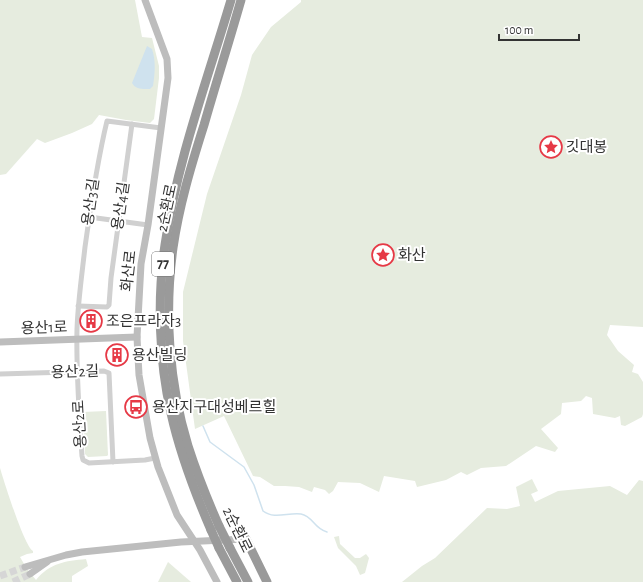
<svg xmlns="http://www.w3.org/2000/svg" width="643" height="582" viewBox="0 0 643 582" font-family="'Alegreya Sans','Noto Sans KR',sans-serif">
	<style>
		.green { fill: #e6ecdf }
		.water { fill: #cfe2ee }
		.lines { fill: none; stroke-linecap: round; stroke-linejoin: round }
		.stream { stroke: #cfe2ee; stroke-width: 1.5 }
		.secondary-tunnel { stroke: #d6d6d6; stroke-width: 7; stroke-dasharray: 7 3.5; stroke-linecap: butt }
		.street { stroke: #d0d0d0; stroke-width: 5 }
		.secondary { stroke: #bdbdbd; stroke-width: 7 }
		.highway { stroke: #9a9a9a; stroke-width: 9 }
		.highway-bridge { stroke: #9a9a9a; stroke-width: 9 }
		.labels { text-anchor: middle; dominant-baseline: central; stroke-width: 4; stroke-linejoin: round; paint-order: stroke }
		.shield { fill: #fff; stroke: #707070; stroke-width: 1 }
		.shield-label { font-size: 14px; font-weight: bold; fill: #333 }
		.poi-label { font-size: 15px; fill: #333; stroke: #fff; text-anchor: start }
		.street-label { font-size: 15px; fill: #333; stroke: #fff }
	</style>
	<rect width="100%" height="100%" fill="#fff"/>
	<!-- green -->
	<g class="green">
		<polygon points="0,0 135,0 142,37 152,38 159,66 159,78 154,119 150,123 126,120 99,115 92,124 72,133 45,143 37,139 6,174 0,175"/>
		<polygon points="301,0 643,0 643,327 610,325 607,335 618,351 634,365 632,372 638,374 643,382 643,414 642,417 625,426 621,425 620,416 615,418 593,414 592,398 586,396 581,401 562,403 561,414 541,429 558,448 555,452 536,446 506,466 481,468 467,475 461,472 446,480 417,487 415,481 384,476 379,492 360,483 338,482 333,491 329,494 325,490 314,487 312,492 299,487 285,486 274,486 260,477 253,476 224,416 195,429 183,341 183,292 207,194 241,95 252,55 271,27 301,2"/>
		<polygon points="106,411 108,455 107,456 88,457 85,454 83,412"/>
		<path d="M0 468C4 481 24 546 33 551V553L27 554 20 557 27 569 36 580C50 563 65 561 86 559L88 566 72 576V582H0Z"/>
		<polygon points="532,479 538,491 531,494 535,502 558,491 610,486 627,495 639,480 643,481 643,582 402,582 422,566 435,558 487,508 507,509 520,506 516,487"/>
		<polygon points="339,536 340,544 355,558 360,558 366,554 369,558 365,573 360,575 356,566 338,548 334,537"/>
		<polygon points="168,562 191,582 158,582"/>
	</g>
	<!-- water -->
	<path class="water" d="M147 46 152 49C156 61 155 73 153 86L150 89C143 89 136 90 132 83Z"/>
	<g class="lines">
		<!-- stream -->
		<path class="stream" d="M203 426 210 442 244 467 254 485 263 511C275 520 288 512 301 514 313 516 314 529 327 532"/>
		<!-- secondary-tunnel -->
		<g class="secondary-tunnel">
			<polyline points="0,576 25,567"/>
			<polyline points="13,582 30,574"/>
		</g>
		<!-- street -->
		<g class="street">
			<polyline points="89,217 148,225"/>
			<polyline points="78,306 107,307 109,305 111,278 132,124"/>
			<polyline points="0,374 104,371 109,373 113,462"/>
			<path d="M155 458 145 460 89 463 83 460 82 456C79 414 76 371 77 329 78 301 82 274 85 247 91 204 97 162 107 121L161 128"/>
		</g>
		<!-- secondary -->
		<g class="secondary">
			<polyline points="145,0 167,59 168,78 148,225 141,264 137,337 139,375 150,438 158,467 177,515 200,550 217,582"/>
			<polyline points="0,342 137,337"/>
			<polyline points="25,567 66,555 82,552 181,542 246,539"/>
			<polyline points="30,574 47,562"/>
		</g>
		<!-- highway -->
		<g class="highway">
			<path d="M219 526C207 499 197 474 188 446 169 384 164 313 173 248 179 206 191 166 204 125 216 83 229 42 241 0"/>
			<path d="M211 530C195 493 180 454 171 413 159 361 157 298 165 245 177 161 207 81 231 0"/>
			<polyline points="246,539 267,582"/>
			<polyline points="219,548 237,582"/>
			<polyline points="230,548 248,582"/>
		</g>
		<!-- highway-bridge -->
		<g class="highway-bridge">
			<polyline points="219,526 230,548"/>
			<polyline points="211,530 219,548"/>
		</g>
	</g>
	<!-- icons -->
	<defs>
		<g id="sight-ring" transform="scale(1.15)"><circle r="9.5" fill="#fff" stroke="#e63946" stroke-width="1.5"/><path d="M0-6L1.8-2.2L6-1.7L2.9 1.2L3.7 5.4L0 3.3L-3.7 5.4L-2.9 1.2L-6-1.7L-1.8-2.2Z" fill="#e63946"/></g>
		<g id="building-ring" transform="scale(1.15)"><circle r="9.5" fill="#fff" stroke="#e63946" stroke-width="1.5"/><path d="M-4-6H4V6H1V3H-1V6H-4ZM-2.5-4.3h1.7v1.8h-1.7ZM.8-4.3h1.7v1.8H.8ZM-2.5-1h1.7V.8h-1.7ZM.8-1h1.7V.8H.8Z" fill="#e63946"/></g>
		<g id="bus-ring" transform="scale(1.15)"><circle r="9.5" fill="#fff" stroke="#e63946" stroke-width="1.5"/><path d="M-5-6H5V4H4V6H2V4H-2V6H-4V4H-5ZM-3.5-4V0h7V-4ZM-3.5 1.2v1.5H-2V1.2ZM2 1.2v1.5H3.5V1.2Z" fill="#e63946"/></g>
	</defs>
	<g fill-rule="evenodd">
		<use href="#sight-ring" x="551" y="147"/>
		<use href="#sight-ring" x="383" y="255"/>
		<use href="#building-ring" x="91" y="321"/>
		<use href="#building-ring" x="117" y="355"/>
		<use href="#bus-ring" x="136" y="407"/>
	</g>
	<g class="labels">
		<!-- shield labels -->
		<rect class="shield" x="152" y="252" width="22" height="24" rx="3"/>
		<g class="shield-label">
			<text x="163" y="264">77</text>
		</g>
		<!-- poi labels -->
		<g class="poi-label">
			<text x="566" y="147">깃대봉</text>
			<text x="398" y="255">화산</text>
			<text x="106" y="321">조은프라자3</text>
			<text x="132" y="355">용산빌딩</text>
			<text x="152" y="407">용산지구대성베르힐</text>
		</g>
		<!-- street labels -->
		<g class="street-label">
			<text transform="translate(91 202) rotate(-82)">용산3길</text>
			<text transform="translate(121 206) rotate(-82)">용산4길</text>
			<text transform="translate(167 208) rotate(-78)">2순환로</text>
			<text transform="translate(129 271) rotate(-84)">화산로</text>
			<text transform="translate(44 328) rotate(-2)">용산1로</text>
			<text transform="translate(75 372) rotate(-2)">용산2길</text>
			<text transform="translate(80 424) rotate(-93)">용산2로</text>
			<text transform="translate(237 530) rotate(64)">2순환로</text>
		</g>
	</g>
	<!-- scale -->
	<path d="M499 34v6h80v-6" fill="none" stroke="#333333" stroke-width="2"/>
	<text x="505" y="34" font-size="12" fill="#333333" stroke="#ffffff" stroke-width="3" paint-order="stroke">100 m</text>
</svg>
